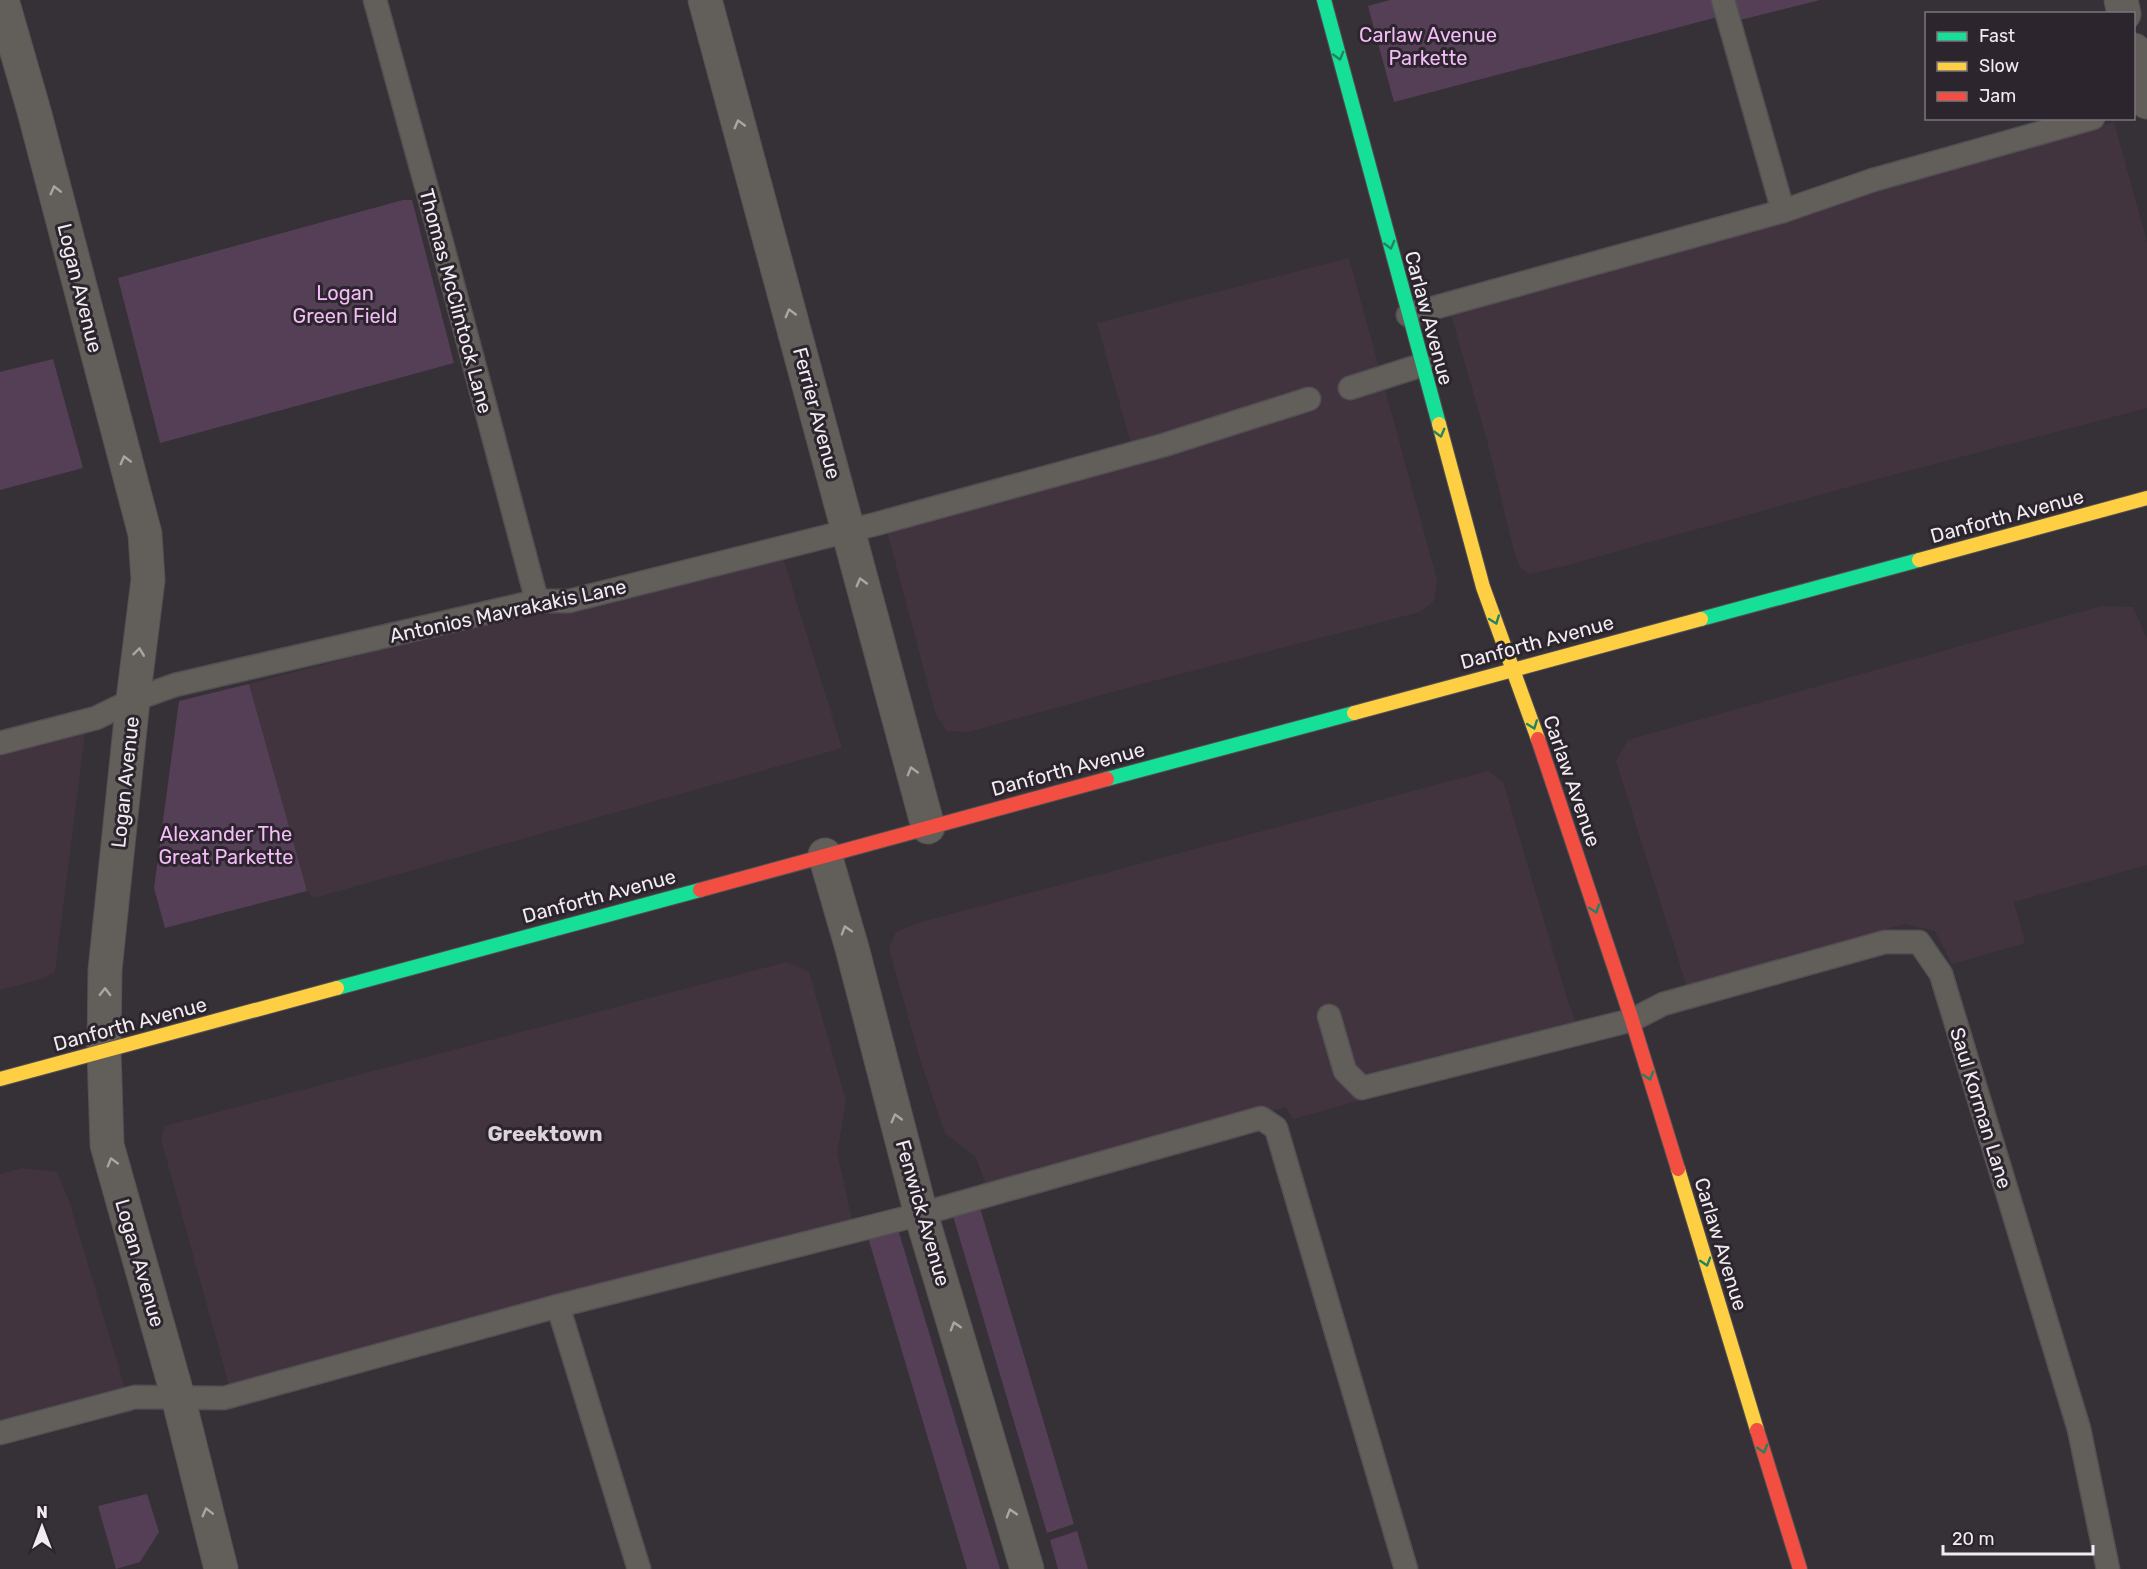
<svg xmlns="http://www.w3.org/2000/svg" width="2147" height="1569" viewBox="0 0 2147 1569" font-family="Rubik,sans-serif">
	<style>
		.commercial { fill: #42343f }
		.green { fill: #553f57 }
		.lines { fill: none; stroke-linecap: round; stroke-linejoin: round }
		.lane-casing { stroke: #535053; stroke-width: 25 }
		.street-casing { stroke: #535053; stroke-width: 35 }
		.fast-casing { stroke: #535053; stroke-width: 16 }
		.slow-casing { stroke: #535053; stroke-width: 16 }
		.jam-casing { stroke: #535053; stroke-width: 16 }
		.lane { stroke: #625f5b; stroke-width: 22 }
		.street { stroke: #625f5b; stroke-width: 33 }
		.fast { stroke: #16e098; stroke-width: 14 }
		.slow { stroke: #ffcf43; stroke-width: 14 }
		.jam { stroke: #f24e42; stroke-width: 14 }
		.oneway { stroke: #228263 }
		.oneway2 { stroke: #aaa6a6 }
		.labels { text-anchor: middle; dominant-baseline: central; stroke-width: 6; stroke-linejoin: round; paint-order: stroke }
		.park-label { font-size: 20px; fill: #f4bcf8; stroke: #2d252e }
		.street-label { font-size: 20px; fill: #f1ecf1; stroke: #2d252e }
		.neighbourhood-label { font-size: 21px; font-weight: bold; fill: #ddd3de; stroke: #2d252e }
	</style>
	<rect width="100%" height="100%" fill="#363136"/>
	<!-- commercial -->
	<g class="commercial">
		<polygon points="2114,122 2147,242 2147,408 1866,482 1564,566 1529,574 1520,567 1514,551 1487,440 1449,308"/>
		<polygon points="1349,258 1437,580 1434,601 1420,612 1145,683 968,732 947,731 936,715 882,512 1132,447 1097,323"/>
		<polygon points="783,558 842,748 314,898 307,891 249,684 503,617 572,609"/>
		<polygon points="2102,606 2133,607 2147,639 2147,865 2014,902 2025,943 1952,964 1935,931 1905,924 1687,987 1616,761 1628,740"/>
		<polygon points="86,725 55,972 41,979 0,990 0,749"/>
		<polygon points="1488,771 1503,782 1568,1002 1582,1039 1293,1119 1286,1107 988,1191 976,1157 945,1133 922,1066 889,949 896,932 918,923"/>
		<polygon points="787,962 809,972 846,1101 837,1153 853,1224 229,1385 161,1139 165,1126"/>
		<polygon points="23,1168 57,1172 69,1201 132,1412 0,1444 0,1174"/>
	</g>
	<!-- green -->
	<g class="green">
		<polygon points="1390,0 1820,0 1744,19 1714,18 1394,102 1368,6"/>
		<polygon points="403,200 412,200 454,363 160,443 118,278"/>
		<polygon points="53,359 83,468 0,490 0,372"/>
		<polygon points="249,684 307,891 165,928 154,888 179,701"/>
		<polygon points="978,1201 1074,1524 1047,1533 953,1216"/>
		<polygon points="897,1226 1000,1569 967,1569 867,1234"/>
		<polygon points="147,1494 159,1532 140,1562 116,1569 98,1506"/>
		<polygon points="1077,1531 1088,1569 1058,1569 1050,1540"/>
	</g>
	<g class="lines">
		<!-- lane casing -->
		<g class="lane-casing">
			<g id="lane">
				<polyline points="375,0 441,240 537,601"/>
				<polyline points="1723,0 1783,211"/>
				<polyline points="1408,315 1783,211 1873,180 2093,118"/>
				<polyline points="1350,388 1422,365"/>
				<polyline points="0,743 96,718 133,700 175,685 537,601 569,601 876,524 1164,445 1309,399"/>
				<polyline points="1329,1016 1345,1071 1362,1088 1632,1020 1663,1004 1885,942 1919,942 1941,974 2079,1429 2108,1569"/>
				<polyline points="558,1306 639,1569"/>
				<polyline points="0,1433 135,1397 224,1398 558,1306 921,1214 1261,1118 1276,1128 1406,1569"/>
			</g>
		</g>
		<!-- street casing -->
		<g class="street-casing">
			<g id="street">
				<polyline points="2,0 34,111 145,534 148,580 133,700 105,970 104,1051 107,1145 178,1397 221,1569"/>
				<polyline points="705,0 928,827"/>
				<polyline points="2121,0 2124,14"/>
				<polyline points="2134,50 2147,102"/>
				<polyline points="825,855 852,948 921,1214 1027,1569"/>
			</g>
		</g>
		<!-- fast casing -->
		<g class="fast-casing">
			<g id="fast">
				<polyline points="1324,0 1439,424"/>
				<polyline points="1701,619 1919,560"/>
				<polyline points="1107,779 1354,713"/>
				<polyline points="337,988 700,890"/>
			</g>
		</g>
		<!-- slow casing -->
		<g class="slow-casing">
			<g id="slow">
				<polyline points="1439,424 1483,587 1538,739"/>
				<polyline points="1919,560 2147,498"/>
				<polyline points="1354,713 1701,619"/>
				<polyline points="0,1079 337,988"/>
				<polyline points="1678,1169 1757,1430"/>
			</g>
		</g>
		<!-- jam casing -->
		<g class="jam-casing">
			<g id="jam">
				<polyline points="1538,739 1632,1020 1678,1169"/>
				<polyline points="700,890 1107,779"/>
				<polyline points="1757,1430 1800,1569"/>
			</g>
		</g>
		<!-- lane -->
		<use href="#lane" class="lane"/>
		<!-- street -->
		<use href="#street" class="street"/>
		<!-- fast -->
		<use href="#fast" class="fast"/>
		<!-- slow -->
		<use href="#slow" class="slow"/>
		<!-- jam -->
		<use href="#jam" class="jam"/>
	</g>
	<!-- one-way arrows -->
	<defs><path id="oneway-chevron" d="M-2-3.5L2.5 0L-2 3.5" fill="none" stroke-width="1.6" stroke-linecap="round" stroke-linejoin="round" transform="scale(1.5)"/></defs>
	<g class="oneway">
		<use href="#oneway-chevron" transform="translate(1339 56) rotate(75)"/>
		<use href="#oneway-chevron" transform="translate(1390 245) rotate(75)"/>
		<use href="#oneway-chevron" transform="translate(1440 433) rotate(75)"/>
		<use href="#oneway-chevron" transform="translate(1495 620) rotate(70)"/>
		<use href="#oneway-chevron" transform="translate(1533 725) rotate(70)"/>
		<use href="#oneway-chevron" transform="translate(1595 909) rotate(72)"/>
		<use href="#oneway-chevron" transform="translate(1649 1076) rotate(73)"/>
		<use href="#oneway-chevron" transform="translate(1706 1262) rotate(73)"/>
		<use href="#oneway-chevron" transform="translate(1763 1449) rotate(73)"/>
	</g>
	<g class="oneway2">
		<use href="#oneway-chevron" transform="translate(739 124) rotate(-105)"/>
		<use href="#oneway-chevron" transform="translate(55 190) rotate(-104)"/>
		<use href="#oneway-chevron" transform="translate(790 313) rotate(-105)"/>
		<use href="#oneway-chevron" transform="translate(125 460) rotate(-105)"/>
		<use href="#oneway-chevron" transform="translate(861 582) rotate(-105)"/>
		<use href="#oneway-chevron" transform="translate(139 652) rotate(-83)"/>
		<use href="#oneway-chevron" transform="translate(912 771) rotate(-106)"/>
		<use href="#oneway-chevron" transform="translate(846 930) rotate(-107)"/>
		<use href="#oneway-chevron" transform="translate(105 992) rotate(-89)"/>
		<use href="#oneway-chevron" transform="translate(896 1118) rotate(-105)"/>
		<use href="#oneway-chevron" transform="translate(112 1162) rotate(-106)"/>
		<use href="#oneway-chevron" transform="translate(955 1326) rotate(-107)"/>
		<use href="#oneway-chevron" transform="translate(207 1512) rotate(-104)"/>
		<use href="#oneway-chevron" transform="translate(1011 1513) rotate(-107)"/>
	</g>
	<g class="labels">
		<!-- park labels -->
		<g class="park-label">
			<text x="1428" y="35">Carlaw Avenue<tspan x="1428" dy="23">Parkette</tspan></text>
			<text x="345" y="293">Logan<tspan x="345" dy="23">Green Field</tspan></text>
			<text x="226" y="834">Alexander The<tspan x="226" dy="23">Great Parkette</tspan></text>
		</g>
		<!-- street labels -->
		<g class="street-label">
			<text transform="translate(80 288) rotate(76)">Logan Avenue</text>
			<text transform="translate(456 301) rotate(75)">Thomas McClintock Lane</text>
			<text transform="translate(1429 318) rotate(75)">Carlaw Avenue</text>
			<text transform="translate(817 413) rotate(75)">Ferrier Avenue</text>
			<text transform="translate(2007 516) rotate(-15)">Danforth Avenue</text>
			<text transform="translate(508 611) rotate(-12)">Antonios Mavrakakis Lane</text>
			<text transform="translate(1537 642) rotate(-15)">Danforth Avenue</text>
			<text transform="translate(1068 769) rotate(-15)">Danforth Avenue</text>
			<text transform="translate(1572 781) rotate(71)">Carlaw Avenue</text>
			<text transform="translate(125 782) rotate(-84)">Logan Avenue</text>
			<text transform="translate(599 896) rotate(-15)">Danforth Avenue</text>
			<text transform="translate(130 1024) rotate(-15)">Danforth Avenue</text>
			<text transform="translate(1981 1108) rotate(73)">Saul Korman Lane</text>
			<text transform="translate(923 1213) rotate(74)">Fenwick Avenue</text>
			<text transform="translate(1721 1244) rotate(73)">Carlaw Avenue</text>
			<text transform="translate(140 1263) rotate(74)">Logan Avenue</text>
		</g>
		<!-- neighbourhood labels -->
		<g class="neighbourhood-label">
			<text x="545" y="1133">Greektown</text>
		</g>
	</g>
	<!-- legend -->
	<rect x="1925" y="12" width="210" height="108" fill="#2d252e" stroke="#7b757c" stroke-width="1.5"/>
	<rect x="1937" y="32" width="30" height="9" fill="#16e098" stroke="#7b757c" stroke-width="1.5"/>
	<text x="1979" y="42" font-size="18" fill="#f1ecf1">Fast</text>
	<rect x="1937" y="62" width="30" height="9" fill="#ffcf43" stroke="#7b757c" stroke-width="1.5"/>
	<text x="1979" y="72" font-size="18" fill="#f1ecf1">Slow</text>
	<rect x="1937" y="92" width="30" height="9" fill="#f24e42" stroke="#7b757c" stroke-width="1.5"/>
	<text x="1979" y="102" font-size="18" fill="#f1ecf1">Jam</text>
	<!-- north arrow -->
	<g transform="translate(42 1527)" stroke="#2d252e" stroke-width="4.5" paint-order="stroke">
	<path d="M0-4.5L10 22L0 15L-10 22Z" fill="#f1ecf1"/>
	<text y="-9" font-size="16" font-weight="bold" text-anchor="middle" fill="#f1ecf1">N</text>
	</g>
	<!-- scale -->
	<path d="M1943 1545v9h150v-9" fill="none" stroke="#f1ecf1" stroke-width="3"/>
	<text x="1952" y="1545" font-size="18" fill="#f1ecf1" stroke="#2d252e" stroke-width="4.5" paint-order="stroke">20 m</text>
</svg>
